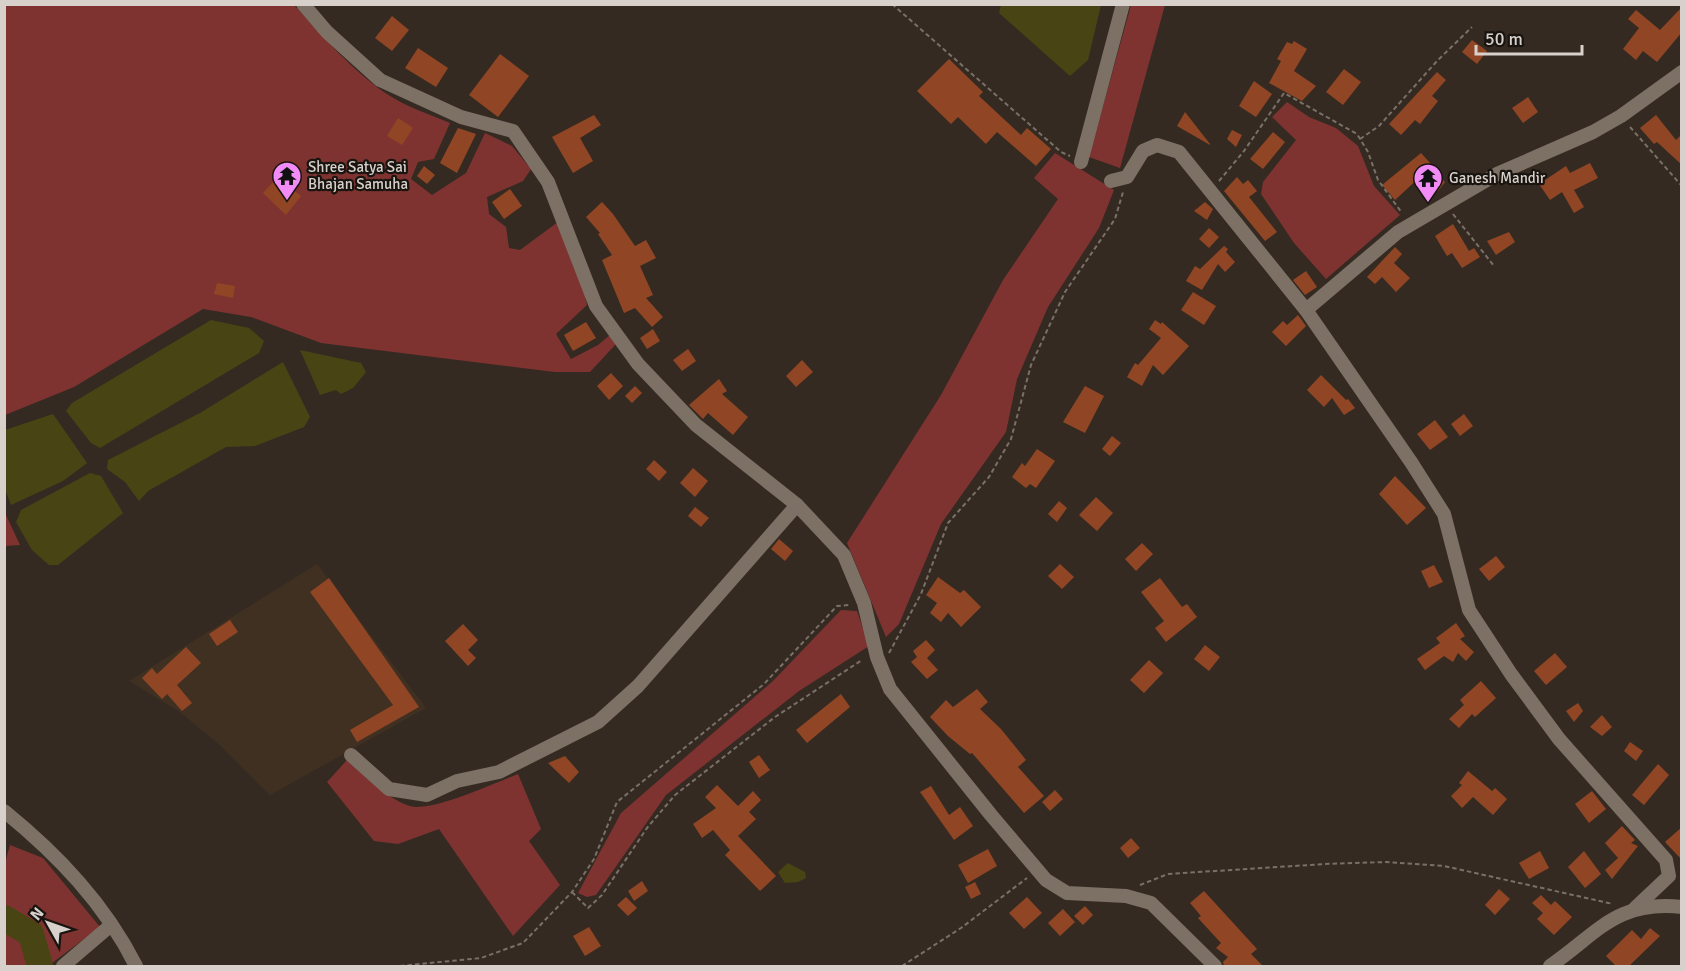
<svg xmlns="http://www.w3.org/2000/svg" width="1686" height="971" viewBox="0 0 1686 971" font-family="Signika,sans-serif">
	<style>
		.built { fill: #403022 }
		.green { fill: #7f3331 }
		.water { fill: #494413 }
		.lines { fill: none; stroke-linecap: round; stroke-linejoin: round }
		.river { stroke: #494413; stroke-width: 26 }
		.building { fill: #904624 }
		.path { stroke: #797068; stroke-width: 2; stroke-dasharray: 4.5 3; stroke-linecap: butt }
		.street { stroke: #7d7166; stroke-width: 14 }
		.labels { text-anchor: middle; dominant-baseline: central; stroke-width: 4.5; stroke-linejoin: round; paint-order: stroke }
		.poi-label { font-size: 15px; fill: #d8d1cb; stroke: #191410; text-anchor: start }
	</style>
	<rect width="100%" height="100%" fill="#352a21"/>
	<!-- built -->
	<polygon class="built" points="317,564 426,708 270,795 221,746 180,712 129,681"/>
	<!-- green -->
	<g class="green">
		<path d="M5 5H294C323 36 351 70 387 94 406 107 429 114 450 123L434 159 418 162 411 179 432 195 466 173 485 133 512 146 531 169 523 181 487 197 489 214 506 227 509 248 520 250 558 222 582 281 587 305 556 334 571 359 598 345 610 335 616 344 590 372H555L321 343 251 317 203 309 74 387 5 415Z"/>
		<polygon points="1131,5 1165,5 1120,168 1089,157"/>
		<polygon points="1287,102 1309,117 1336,128 1358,146 1374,186 1400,215 1326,279 1294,243 1261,194 1263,182 1296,140 1272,117"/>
		<polygon points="1055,153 1114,190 1099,228 1048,307 1017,379 1006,432 941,524 899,624 886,637 847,543 941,395 1003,280 1058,199 1034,178"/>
		<polygon points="4,513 5,513 20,545 5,546"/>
		<polygon points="841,610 857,611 869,646 799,691 666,795 596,895 587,897 578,893 621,813 773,681"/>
		<path d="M347 760C362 774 395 806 416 807 443 807 492 784 518 774L541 829 529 841 560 885 513 936 439 829 398 844 374 841 327 782Z"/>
		<polygon points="10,845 43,858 100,927 48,966 5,966 4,867"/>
	</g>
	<!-- water -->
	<g class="water">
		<polygon points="1001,5 1101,5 1088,60 1070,76 999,13"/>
		<polygon points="211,320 249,328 264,341 259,353 100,448 91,443 66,411 72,403"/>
		<polygon points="300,350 361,363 366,372 353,388 341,394 336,390 320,395"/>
		<polygon points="283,362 310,417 304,427 255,446 226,447 148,491 139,501 125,482 107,469 108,460 200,413"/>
		<polygon points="53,414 87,463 63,481 11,505 5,489 5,430"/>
		<polygon points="90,473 101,476 123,513 58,565 49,565 32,550 16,522 21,510"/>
		<polygon points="788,863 805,872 806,878 798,882 785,883 778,872"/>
	</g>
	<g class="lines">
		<!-- river -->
		<polyline class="river" points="4,918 31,934 40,966"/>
	</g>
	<!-- building -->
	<g class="building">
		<polygon points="1682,7 1682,32 1657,62 1643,51 1636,60 1623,49 1639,28 1628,19 1636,10 1660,30"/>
		<polygon points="392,16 409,30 392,51 375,38"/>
		<polygon points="1472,40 1487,51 1477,64 1462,52"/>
		<polygon points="1294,41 1307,49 1294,71 1316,86 1302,101 1269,83 1281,61 1277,59 1287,42 1292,44"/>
		<polygon points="418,48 448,68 436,87 405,68"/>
		<polygon points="500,54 529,76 498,117 469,95"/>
		<polygon points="949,59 983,92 979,96 1021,135 1027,128 1051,149 1036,166 997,132 986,144 958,117 951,124 917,91"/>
		<polygon points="1344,69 1361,82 1343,105 1326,92"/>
		<polygon points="1437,72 1446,80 1432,96 1438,101 1420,124 1415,120 1401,135 1389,124"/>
		<polygon points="1254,81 1272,94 1256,117 1239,106"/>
		<polygon points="1528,97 1538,112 1523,123 1512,108"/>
		<polygon points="1185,112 1210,144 1210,145 1177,126"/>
		<polygon points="594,115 601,125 580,138 593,161 573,173 552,137"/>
		<polygon points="1656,115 1676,140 1682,134 1682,165 1657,142 1654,144 1640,128"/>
		<polygon points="398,118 413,128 402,145 387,136"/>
		<polygon points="458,128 476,134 457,173 440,163"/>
		<polygon points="1232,130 1242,135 1236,147 1227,139"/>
		<polygon points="1273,132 1285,142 1263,169 1250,159"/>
		<polygon points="1421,153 1431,164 1428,167 1445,182 1438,191 1421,176 1395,200 1382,185"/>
		<polygon points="1590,163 1598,178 1574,190 1584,207 1574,213 1562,192 1550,200 1539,184 1566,166 1570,173"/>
		<polygon points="424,166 435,175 427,184 417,176"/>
		<polygon points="1237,177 1243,184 1248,180 1257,191 1249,197 1277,232 1265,241 1224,191"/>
		<polygon points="273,182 285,191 288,186 301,196 286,215 263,193"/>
		<polygon points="510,189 522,206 504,219 492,202"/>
		<polygon points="602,202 613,214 635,246 646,240 656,258 640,266 653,295 646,298 663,317 652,327 635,308 624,313 602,260 612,255 598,234 600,233 586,217"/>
		<polygon points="1205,202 1213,209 1207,220 1194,211"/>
		<polygon points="1453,224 1469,251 1474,248 1480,257 1462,268 1452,253 1447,256 1435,236"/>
		<polygon points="1209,228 1219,237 1209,248 1199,239"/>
		<polygon points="1509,232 1515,242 1496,255 1487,241"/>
		<polygon points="1224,246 1228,249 1226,252 1235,262 1225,272 1218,264 1202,290 1186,281 1195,266 1200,269"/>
		<polygon points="1395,247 1402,254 1394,263 1410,278 1396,292 1382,277 1375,284 1367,277"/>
		<polygon points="1306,271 1317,287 1305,295 1293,280"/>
		<polygon points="217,283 235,286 233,298 214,294"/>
		<polygon points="1193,292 1216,306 1204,325 1181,310"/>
		<polygon points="1298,315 1306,326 1286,346 1272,332 1283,321 1287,325"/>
		<polygon points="1155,320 1161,324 1162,322 1189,346 1163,375 1153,365 1142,386 1127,377 1135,363 1138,365 1161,338 1149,329"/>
		<polygon points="586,322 596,338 573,351 564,335"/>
		<polygon points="653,329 660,341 647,349 640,338"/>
		<polygon points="688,349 696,361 682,371 673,360"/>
		<polygon points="802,360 813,372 796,387 786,376"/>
		<polygon points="611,373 623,386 609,400 597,386"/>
		<polygon points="1321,375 1346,400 1348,399 1355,408 1344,415 1332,398 1324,407 1307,390"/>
		<polygon points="719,379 727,391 722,394 748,417 733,435 708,413 703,419 689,405"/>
		<polygon points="635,386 642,393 632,403 625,396"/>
		<polygon points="1085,386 1104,396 1085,433 1063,422"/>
		<polygon points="1464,414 1473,426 1460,436 1451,424"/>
		<polygon points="1435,420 1448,437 1430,450 1417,434"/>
		<polygon points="1112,436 1121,443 1110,456 1102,449"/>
		<polygon points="1037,449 1055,461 1036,488 1030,484 1026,488 1012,477 1022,463 1025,466"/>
		<polygon points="654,460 667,472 659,481 646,469"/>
		<polygon points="693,468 708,481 695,497 680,483"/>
		<polygon points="1395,476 1426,508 1407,525 1379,494"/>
		<polygon points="1096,497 1113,513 1097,531 1079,515"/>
		<polygon points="1059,501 1067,508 1057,522 1048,514"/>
		<polygon points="695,507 709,518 701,527 688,516"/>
		<polygon points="779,539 793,551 785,561 771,549"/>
		<polygon points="1142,543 1153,554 1136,571 1125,559"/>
		<polygon points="1496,556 1505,567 1489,581 1479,569"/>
		<polygon points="1060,564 1074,577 1062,589 1048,576"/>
		<polygon points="1434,565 1443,582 1429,588 1421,571"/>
		<polygon points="938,577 960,593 964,590 981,607 961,627 948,613 941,622 930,613 937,603 926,595"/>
		<polygon points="329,578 419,707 357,742 350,730 393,705 310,592"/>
		<polygon points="1160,578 1182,607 1187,604 1197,617 1166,642 1155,628 1164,621 1141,592"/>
		<polygon points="230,620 238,632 217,646 209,634"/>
		<polygon points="1456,623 1465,636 1460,639 1474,652 1466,661 1458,653 1453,662 1444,656 1425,670 1417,659 1440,643 1436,638"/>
		<polygon points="463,624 478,640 468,650 476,658 468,666 445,641"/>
		<polygon points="926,640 935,650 927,658 938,670 927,679 911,662 917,657 913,651"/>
		<polygon points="1205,645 1220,657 1209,671 1194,659"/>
		<polygon points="186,647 201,663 177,685 192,703 182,711 167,694 162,699 142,678 152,668 157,674"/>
		<polygon points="1555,653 1567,667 1546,685 1534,671"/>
		<polygon points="1149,660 1163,673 1144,693 1130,680"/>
		<polygon points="1481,681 1496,698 1475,717 1472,714 1459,728 1449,719 1464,705 1460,700"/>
		<polygon points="977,689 988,702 980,709 1001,729 1026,760 1018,767 1044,796 1024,813 972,753 970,754 948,736 930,717 946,700 953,707"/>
		<polygon points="841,694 850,707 807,743 796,730"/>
		<polygon points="1578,703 1583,711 1574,722 1566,711"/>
		<polygon points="1602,715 1612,727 1602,736 1590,727"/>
		<polygon points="1630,742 1643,751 1636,761 1624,751"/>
		<polygon points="759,755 770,770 759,778 749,762"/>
		<polygon points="565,756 579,772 569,783 548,763"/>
		<polygon points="1658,764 1669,775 1644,805 1632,795"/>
		<polygon points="1468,771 1492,791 1495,788 1507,799 1493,815 1473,797 1462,808 1451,796 1462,785 1459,783"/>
		<polygon points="717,785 738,806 753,791 761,800 749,812 756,819 738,836 776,876 760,891 725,855 730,850 713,830 702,838 693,824 716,808 705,797"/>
		<polygon points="931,786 949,815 960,807 973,826 954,840 920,792"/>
		<polygon points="1055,790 1063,799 1050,811 1042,802"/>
		<polygon points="1592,791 1606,809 1589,823 1575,804"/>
		<polygon points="1622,826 1635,840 1631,843 1638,846 1612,879 1605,870 1618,858 1605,843"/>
		<polygon points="1682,827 1682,860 1665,842"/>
		<polygon points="1131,838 1140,848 1128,858 1120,848"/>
		<polygon points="988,849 997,866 968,883 958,865"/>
		<polygon points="1540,851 1549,868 1529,879 1519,863"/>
		<polygon points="1584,851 1601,874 1585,888 1568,867"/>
		<polygon points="642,881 648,891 634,901 628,891"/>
		<polygon points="975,882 981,894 971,899 965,887"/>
		<polygon points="1499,889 1510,899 1495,915 1485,905"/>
		<polygon points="1204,891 1257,949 1251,954 1263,966 1224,966 1223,962 1228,957 1216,948 1221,943 1198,918 1201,916 1190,903"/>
		<polygon points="1541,895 1551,905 1555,901 1572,917 1554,935 1537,919 1543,913 1532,903"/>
		<polygon points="626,897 637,908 628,916 617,905"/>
		<polygon points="1027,897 1042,913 1024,929 1009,913"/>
		<polygon points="1085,906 1093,915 1083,925 1074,916"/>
		<polygon points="1063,909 1075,922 1060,936 1048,923"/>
		<polygon points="589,927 601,946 585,956 573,936"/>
		<polygon points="1650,928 1660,936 1629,966 1616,966 1606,956 1632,930 1641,939"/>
	</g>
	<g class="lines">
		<!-- path -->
		<g class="path">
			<polyline points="892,4 1061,152 1070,156"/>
			<polyline points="1630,127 1681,185"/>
			<polyline points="1360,139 1379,126 1437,61 1472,27"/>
			<polyline points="1219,181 1244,151 1284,93 1357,134 1368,152 1378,180 1402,213"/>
			<polyline points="1453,214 1494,266"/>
			<polyline points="889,653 921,594 948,523 989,477 1011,439 1031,365 1065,292 1115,219 1123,192"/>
			<polyline points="1140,885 1168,874 1325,864 1386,862 1444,866 1613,904"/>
			<polyline points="572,892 588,908 602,895 647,828 675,795 775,717 862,660"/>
			<polyline points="400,966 481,958 523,943 572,892 594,859 617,802 764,684 837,606 849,605"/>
			<polyline points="902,966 961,928 1027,878"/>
		</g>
		<!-- street -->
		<g class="street">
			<polyline points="303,4 327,32 380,80 461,117 513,131 548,182 596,306 638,364 696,425 797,505 844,555 864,603 877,657 890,689 991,815 1046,880 1067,893 1126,896 1151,903 1215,966"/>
			<polyline points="1081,162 1123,4"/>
			<polyline points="1111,181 1127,177 1143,151 1157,145 1179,152 1306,310 1411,462 1444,514 1469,610 1511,674 1559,739 1666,860 1669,876 1635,908"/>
			<polyline points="1306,310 1398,232 1497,174 1593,132 1621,116 1682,72"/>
			<polyline points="351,755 389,789 427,795 457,781 499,772 598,722 638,686 797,505"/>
			<path d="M4 811C58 855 105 904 136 966"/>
			<polyline points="63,966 110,926"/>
			<path d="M1550 966C1598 933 1616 900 1682 907"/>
		</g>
	</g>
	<!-- icons -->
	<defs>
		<g id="temple-pin" transform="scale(1.5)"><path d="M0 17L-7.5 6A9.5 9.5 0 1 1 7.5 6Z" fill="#f18bf5" stroke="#191410"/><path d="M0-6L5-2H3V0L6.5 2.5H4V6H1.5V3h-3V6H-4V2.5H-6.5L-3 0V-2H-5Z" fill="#111"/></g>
	</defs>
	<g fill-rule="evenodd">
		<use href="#temple-pin" x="287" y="176"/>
		<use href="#temple-pin" x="1428" y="178"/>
	</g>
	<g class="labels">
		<!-- poi labels -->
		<g class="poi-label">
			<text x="308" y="167">Shree Satya Sai<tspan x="308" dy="17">Bhajan Samuha</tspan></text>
			<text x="1449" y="178">Ganesh Mandir</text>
		</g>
	</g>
	<!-- border -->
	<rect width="1686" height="971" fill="none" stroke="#d8d1cb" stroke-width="12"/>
	<!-- north arrow -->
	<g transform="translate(48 923) rotate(310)" stroke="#191410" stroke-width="4.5" paint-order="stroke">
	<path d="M0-4.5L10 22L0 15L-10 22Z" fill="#d8d1cb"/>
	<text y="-9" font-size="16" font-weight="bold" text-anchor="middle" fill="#d8d1cb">N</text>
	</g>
	<!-- scale -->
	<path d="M1476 45v9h106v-9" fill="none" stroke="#d8d1cb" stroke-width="3"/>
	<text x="1485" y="45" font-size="18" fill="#d8d1cb" stroke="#191410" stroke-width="4.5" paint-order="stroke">50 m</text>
</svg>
